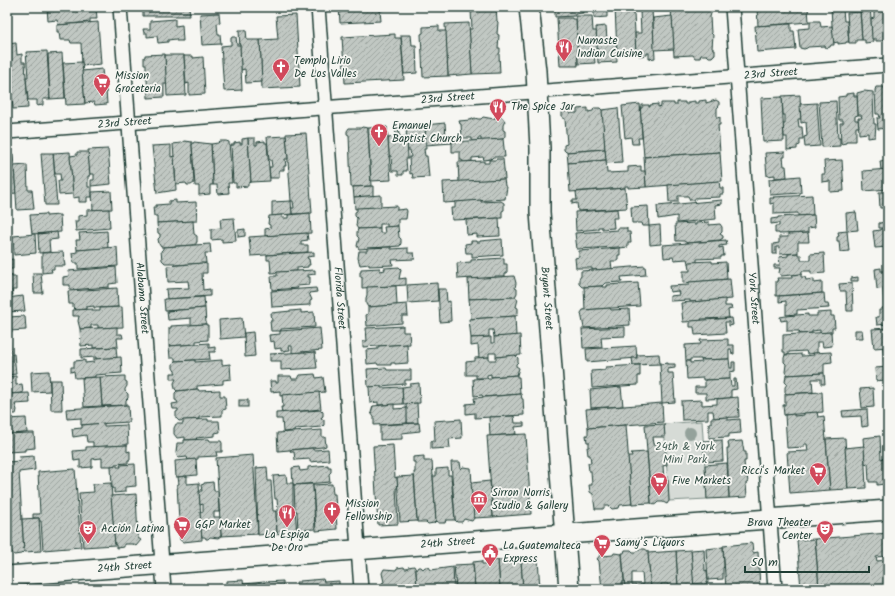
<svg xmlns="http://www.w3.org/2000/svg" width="895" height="596" viewBox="0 0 895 596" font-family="Kalam,sans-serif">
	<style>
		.green { fill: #d6dbd6; stroke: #7a8c85 }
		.building { fill: url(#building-hatch); stroke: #1f3d34 }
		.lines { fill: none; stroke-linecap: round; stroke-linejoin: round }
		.street-casing { stroke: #1f3d34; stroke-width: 16 }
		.secondary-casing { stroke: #1f3d34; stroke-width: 22 }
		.street { stroke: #f6f6f2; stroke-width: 13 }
		.secondary { stroke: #f6f6f2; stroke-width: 19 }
		.tree { fill: #94a29b }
		.labels { text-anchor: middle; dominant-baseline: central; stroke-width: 3.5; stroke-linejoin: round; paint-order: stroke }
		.poi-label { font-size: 11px; fill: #1f3d34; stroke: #f6f6f2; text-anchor: start }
		.street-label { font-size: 11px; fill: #1f3d34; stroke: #f6f6f2 }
		.park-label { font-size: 11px; fill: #445d54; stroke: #f6f6f2 }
	</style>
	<defs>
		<pattern id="building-hatch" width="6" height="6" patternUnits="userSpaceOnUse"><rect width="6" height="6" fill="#c1c8c3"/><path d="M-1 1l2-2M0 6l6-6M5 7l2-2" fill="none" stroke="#9ca49f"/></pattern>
	</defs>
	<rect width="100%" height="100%" fill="#f6f6f2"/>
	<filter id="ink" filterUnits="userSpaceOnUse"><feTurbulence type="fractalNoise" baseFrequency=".025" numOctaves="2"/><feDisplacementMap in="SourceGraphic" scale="8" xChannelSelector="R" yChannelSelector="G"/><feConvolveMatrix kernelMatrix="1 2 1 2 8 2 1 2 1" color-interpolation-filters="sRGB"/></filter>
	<g filter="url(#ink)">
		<!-- green -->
		<polygon class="green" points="702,421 707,499 669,501 664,424"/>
		<!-- building -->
		<g class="building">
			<polygon points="47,7 96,7 97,19 90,19 90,22 58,25 57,20 48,21"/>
			<polygon points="143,7 189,7 190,16 143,16"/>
			<polygon points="266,7 295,7 295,8 266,9"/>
			<polygon points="339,7 383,7 383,10 380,11 381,21 340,23"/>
			<polygon points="482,7 496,7 497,21 498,22 497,34 499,35 498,48 500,48 500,52 499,54 500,73 472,74 469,29 472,29 471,10 482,9"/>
			<polygon points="555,7 585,7 583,7 583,13 575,14 575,16 555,17"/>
			<polygon points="594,7 607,7 607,17 594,18"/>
			<polygon points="615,7 632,7 632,14 634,14 636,52 617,53"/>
			<polygon points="671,7 690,7 690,9 709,8 712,10 710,17 711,33 713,35 712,48 715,50 715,54 712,57 709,57 707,55 701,55 700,58 695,58 693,55 674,56"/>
			<polygon points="757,7 808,7 809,22 758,26"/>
			<polygon points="831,7 836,7 836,9 843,9 844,21 847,21 849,42 846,42 846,43 838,44 838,42 833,43"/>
			<polygon points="870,7 873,42 865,43 865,40 862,40 860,8"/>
			<polygon points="874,7 881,7 881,10 886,10 888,38 883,39 883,41 876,41 876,39 872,39 871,19 874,18"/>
			<polygon points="885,7 888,7 888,43 888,38"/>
			<polygon points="652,10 655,58 649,59 649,53 647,53 647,55 639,56 639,53 636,54 635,33 641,33 640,11"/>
			<polygon points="860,12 862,40 856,40 856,43 849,43 847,13"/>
			<polygon points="219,13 220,23 217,24 218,34 220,34 221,44 202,45 200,14"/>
			<polygon points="296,15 300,87 262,89 260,40 278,39 276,16"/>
			<polygon points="576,16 592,16 593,31 597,31 598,51 594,52 595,63 578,64"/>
			<polygon points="672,16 674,49 654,50 653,18"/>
			<polygon points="557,18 572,18 572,19 576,19 578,66 560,66"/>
			<polygon points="175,19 175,26 182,25 183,41 176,41 176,39 168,40 168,42 158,43 157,36 147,37 147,33 144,33 143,29 150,29 150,21"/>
			<polygon points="810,21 820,21 821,27 832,26 834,45 831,45 830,47 826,48 825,46 808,47 807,48 804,49 800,48 798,29 810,28"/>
			<polygon points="98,22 101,64 82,66 81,43 71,43 70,40 60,40 59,32 57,32 57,25"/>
			<polygon points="469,23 472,74 448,76 445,24"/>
			<polygon points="791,24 791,31 794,31 796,49 757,52 755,26"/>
			<polygon points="439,26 439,31 446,31 448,76 423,77 421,34 423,33 423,27"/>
			<polygon points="606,26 607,40 616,40 617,62 598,63 596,27"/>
			<polygon points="239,30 246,30 247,40 260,40 262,82 246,83 245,69 241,70"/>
			<polygon points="395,34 395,38 401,38 404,80 345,83 342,37"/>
			<polygon points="401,35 411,35 412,45 416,45 417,73 404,74"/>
			<polygon points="231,37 236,37 237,45 240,45 242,90 224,91 221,46 231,45"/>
			<polygon points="16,43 17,55 22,54 22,62 25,62 28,108 13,109 12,98 10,98 7,44"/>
			<polygon points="47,51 50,99 43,99 43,105 37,106 37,100 28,100 26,77 28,77 26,52"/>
			<polygon points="62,53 65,98 50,99 48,54"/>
			<polygon points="165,54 167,84 164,84 164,97 148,98 147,79 145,79 145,72 146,72 146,64 144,64 144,57 145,57 145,55"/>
			<polygon points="165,55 184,55 186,95 167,96"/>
			<polygon points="184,56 193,56 193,58 203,57 205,94 189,95 189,83 186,84"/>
			<polygon points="82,62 85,104 66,105 63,63"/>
			<polygon points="102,69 104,90 106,90 107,104 95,105 94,102 85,103 82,71"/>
			<polygon points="7,72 9,109 7,109"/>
			<polygon points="876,87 884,87 885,89 888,89 888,128 878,129 877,118 880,118 879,114 876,114 875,90"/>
			<polygon points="864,91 873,92 874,124 876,124 875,137 868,138 868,133 859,134 858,118 862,118 861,115 858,115 857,93"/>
			<polygon points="854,93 854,96 857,96 858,115 855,116 855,120 858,120 859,127 856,127 856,141 846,141 846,143 841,144 840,123 843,123 843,120 839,120 838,97 846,96 846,94"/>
			<polygon points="800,95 801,119 798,119 799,127 802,127 803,139 800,139 800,145 797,146 797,149 787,150 787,137 784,137 783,124 785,124 785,115 783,115 782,96"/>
			<polygon points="782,97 784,141 763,142 761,98"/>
			<polygon points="706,100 706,103 716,100 719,102 719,106 717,108 717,118 720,117 720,125 718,125 720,152 644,157 640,108 642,108 642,105 649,105 649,107 650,107 650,105 658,104 658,107 661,106 661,103 674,103 674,105 677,105 677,102 685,102 685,104 688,104 688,102 695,101 695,103 699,103 699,101"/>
			<polygon points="836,101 838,138 840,138 840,146 822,147 819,102"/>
			<polygon points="817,103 820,146 805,147 804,137 807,136 806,122 801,123 800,104"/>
			<polygon points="640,104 642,138 638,138 639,144 632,144 631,137 625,138 622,106"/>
			<polygon points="588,108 588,112 593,111 594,108 600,108 603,111 605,149 566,152 564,150 564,145 567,144 565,119 562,117 562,113 563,111 569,111 570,113 577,113 577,109"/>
			<polygon points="618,108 622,162 606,163 602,110"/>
			<polygon points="496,116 501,116 505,121 503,125 503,130 505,131 505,136 503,139 481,141 481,138 478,138 478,141 472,141 472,138 462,138 461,124 460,124 459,121 470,120 475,118 478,119 481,119 483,117 494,119"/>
			<polygon points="445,123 446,137 451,136 452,143 426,145 425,125"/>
			<polygon points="425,124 426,149 424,149 425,156 427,156 429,177 413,178 412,173 410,174 409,157 411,157 410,150 407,150 406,125"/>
			<polygon points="395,126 398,126 399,135 400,135 400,137 407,136 408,159 406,159 407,171 403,171 403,175 398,175 398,171 392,171 391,156 389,156 388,138 395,137 394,136 396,136"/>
			<polygon points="362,127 368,128 371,186 351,187 349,135 347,134 347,131 349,128 361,128"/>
			<polygon points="387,127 391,180 371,181 368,128"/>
			<polygon points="306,133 312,213 292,214 291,208 294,208 293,201 291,201 286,134"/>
			<polygon points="286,136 288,159 285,159 286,166 284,166 284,170 279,170 279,178 270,178 269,167 272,167 271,160 269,160 267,137"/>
			<polygon points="248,138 251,182 248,183 248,186 236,187 236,183 233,183 231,145 234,145 234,143 240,142 240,144 242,144 242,139"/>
			<polygon points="248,138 255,138 255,145 257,145 257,142 265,141 265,143 267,143 270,181 251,182"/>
			<polygon points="503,139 505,157 493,157 491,159 484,160 483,157 472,158 472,161 463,162 462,160 460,160 460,152 452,152 452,142"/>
			<polygon points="184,141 192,142 192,145 194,183 191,185 187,185 186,183 176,184 173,144 181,143"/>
			<polygon points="220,141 226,141 229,142 232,183 228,183 229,193 218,194 217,185 213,185 211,144 218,143"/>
			<polygon points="194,142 211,144 213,185 210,185 210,194 199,195 199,186 195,186 192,145"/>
			<polygon points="171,145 171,157 174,156 176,190 157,193 152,146"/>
			<polygon points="108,149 111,184 91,186 91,180 94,180 94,174 89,174 88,150"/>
			<polygon points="605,149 606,160 568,163 567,152"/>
			<polygon points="70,152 73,194 59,195 58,181 61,181 60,174 55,174 53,153"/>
			<polygon points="77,152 88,152 90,176 88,176 88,187 92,187 92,197 87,197 87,202 79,202 79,197 73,198 73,194 70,156 77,155"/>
			<polygon points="720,152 722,181 646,187 644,157"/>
			<polygon points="785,152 785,157 783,157 784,166 786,166 787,177 775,178 775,175 767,176 765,153"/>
			<polygon points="41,153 53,153 57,205 45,205"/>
			<polygon points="7,154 13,154 16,193 7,194"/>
			<polygon points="496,159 503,159 505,179 459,182 458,162 484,161 484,163 489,163 489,160 496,160"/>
			<polygon points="606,160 607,173 628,172 628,167 641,166 641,171 645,171 646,187 628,188 628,186 625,186 625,188 570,192 568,163"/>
			<polygon points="842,160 844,191 830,192 830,181 822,182 822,174 825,174 824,161"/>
			<polygon points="888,160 888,169 881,170 880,161"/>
			<polygon points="27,165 28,190 32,190 34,209 17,210 14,166"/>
			<polygon points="888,169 888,189 864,191 863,171"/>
			<polygon points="800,176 801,193 770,195 769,179"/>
			<polygon points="504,179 505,186 507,187 505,199 444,203 443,182"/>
			<polygon points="719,181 720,188 723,188 723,194 720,194 720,197 695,198 695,200 690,200 688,196 678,196 678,202 669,202 668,185"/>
			<polygon points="373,186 373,196 354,197 353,187"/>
			<polygon points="625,188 627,208 578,211 577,203 572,204 572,200 577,200 576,192"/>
			<polygon points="888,189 888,208 880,208 879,192 888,192"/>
			<polygon points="111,191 112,209 93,210 92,192"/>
			<polygon points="381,195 381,207 355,209 354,197"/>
			<polygon points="812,195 813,215 798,216 798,213 774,214 774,203 770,204 770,198 774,198 773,197"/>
			<polygon points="176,200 176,203 196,202 197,221 157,223 157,216 154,216 153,207 156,207 156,205 169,204 169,201"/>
			<polygon points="481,200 481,202 501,201 504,203 504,210 502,211 502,218 452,220 451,208 455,208 455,202"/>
			<polygon points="722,200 722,204 715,205 716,219 677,223 677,216 658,219 657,206"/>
			<polygon points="291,201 292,214 272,216 272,202"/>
			<polygon points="7,204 8,204 9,216 7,216"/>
			<polygon points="397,206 397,210 406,209 407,211 406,219 398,219 398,226 387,227 387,224 380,224 380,228 358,229 356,226 357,218 355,216 355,212 357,211 357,208"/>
			<polygon points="648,206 649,226 642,226 641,223 632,223 631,207"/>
			<polygon points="109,209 110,228 76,231 75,221 78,221 78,216 87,215 87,210"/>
			<polygon points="617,209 618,218 613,218 614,228 602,229 602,227 598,227 598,229 576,231 575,212"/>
			<polygon points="856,212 858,230 847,231 846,213"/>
			<polygon points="310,213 311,233 265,236 265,229 270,228 270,225 268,224 269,216 282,215 282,218 288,218 288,215"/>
			<polygon points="46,214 46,216 60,215 61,232 32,234 30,215"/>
			<polygon points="814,215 815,227 808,228 808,233 779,234 779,233 775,233 775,226 779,226 779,223 771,224 771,219 778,218 778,217"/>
			<polygon points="887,215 888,215 887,228 879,228 879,223 887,222"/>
			<polygon points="234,218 236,241 222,242 222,239 211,240 211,229 221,228 220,219"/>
			<polygon points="499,218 500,236 477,237 477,234 467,235 466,220"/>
			<polygon points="193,221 194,234 197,236 197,242 195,245 161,247 159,244 158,239 160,237 160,234 158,233 157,223"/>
			<polygon points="709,222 709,225 720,224 722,227 722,232 720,234 723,236 723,238 720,240 687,243 684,241 676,241 675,224 694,223 694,225 696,225 696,223"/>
			<polygon points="660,225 661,244 650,245 649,226"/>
			<polygon points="398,226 399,237 401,239 401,243 400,246 359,249 357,246 359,238 357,236 357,232 358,229 380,228 380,233 385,233 384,227"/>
			<polygon points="618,228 627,228 627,232 630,232 631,243 628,243 628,247 620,248 619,247 577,249 575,233 618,230"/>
			<polygon points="245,229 245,236 238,237 238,230"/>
			<polygon points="881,229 888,229 888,247 875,248 873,231 881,230"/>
			<polygon points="107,231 108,248 77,250 76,240 80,240 79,233"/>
			<polygon points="847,231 849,251 840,252 839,241 837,241 837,237 839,236 838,232"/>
			<polygon points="57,232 58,239 49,240 50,252 39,253 38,234"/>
			<polygon points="307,233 308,240 301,241 301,245 308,245 308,252 251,256 249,237"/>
			<polygon points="808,233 809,242 798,242 798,253 780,254 779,247 776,247 776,254 773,254 773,244 779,243 779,237 788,237 788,234"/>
			<polygon points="35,234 36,253 14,255 13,236"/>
			<polygon points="502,239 503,255 472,257 472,253 466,253 465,244 471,243 471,241 477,241 477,242 480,242 480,241"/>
			<polygon points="726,240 727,245 719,246 719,248 723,247 724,256 721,256 721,258 697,259 697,262 688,263 687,259 674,260 673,257 664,258 663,245"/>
			<polygon points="210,244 211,253 205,253 206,263 175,265 175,263 165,263 162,260 161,251 163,249 163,247"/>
			<polygon points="117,247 118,266 78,269 78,263 73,263 72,253 77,252 77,250"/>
			<polygon points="391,247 391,249 408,248 408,253 414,253 415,259 392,260 393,265 369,266 369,264 360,265 358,258 359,251 367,251 367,248"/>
			<polygon points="620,248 620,255 618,255 618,261 611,261 612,269 592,270 592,268 576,268 575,258 579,257 579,251"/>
			<polygon points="63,252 65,266 54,266 54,269 51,269 52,272 42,273 42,253"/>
			<polygon points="314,252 314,256 307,257 308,259 309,259 310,265 308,265 308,267 297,268 297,271 271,273 270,260 267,260 267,255"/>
			<polygon points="798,253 798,255 801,255 801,260 810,260 810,254 824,253 825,273 811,274 811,271 802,271 802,274 781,276 779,273 780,268 774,268 774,265 780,265 779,257 788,256 788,254"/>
			<polygon points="504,258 504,264 507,264 507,273 505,273 505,276 495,276 495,278 473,279 473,278 458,279 457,263 471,262 471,260"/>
			<polygon points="13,259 13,269 7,269 7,260"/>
			<polygon points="712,261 712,263 726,262 727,279 683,283 683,271 690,271 689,262"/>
			<polygon points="202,263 207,264 207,273 202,273 203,290 210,289 210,296 167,299 166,289 189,288 188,281 168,282 167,266"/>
			<polygon points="645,266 646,275 621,277 622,282 605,283 602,286 582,287 579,284 579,279 581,276 581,271"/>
			<polygon points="116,267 117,283 109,284 109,287 70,290 70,285 63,285 63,277 69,276 68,271"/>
			<polygon points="399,267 401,269 399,279 406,278 406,285 362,288 362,276 360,277 360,272 361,272 361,269 380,268 380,271 385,270 384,268"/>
			<polygon points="881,268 881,271 888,271 888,288 877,289 875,269"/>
			<polygon points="315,270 315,274 308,275 308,277 310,277 310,283 309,283 309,285 297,286 298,288 272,290 271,276 277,276 277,272"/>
			<polygon points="33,273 41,273 43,293 34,293"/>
			<polygon points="801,274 801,277 805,277 806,280 814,279 814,283 822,282 822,293 776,296 776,281 778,281 777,278 792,278 792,275"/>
			<polygon points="7,275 12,275 12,277 16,277 16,290 12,290 13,295 7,296"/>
			<polygon points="514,276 516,283 515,288 517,289 517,293 515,297 469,299 468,279"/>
			<polygon points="858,277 858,281 851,281 851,278"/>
			<polygon points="730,279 732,299 690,302 690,300 670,301 670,296 679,295 678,291 670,292 669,286 689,285 689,282"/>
			<polygon points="437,283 438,301 408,303 407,285"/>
			<polygon points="638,283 640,306 585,310 584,287 602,286 602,287 607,287 607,285"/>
			<polygon points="852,283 853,311 847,311 846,291 840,291 839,284"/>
			<polygon points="396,286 397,305 368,307 366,304 366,298 367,295 367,287"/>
			<polygon points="117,288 118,307 94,308 94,306 86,307 86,309 76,310 73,307 73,304 69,304 68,291"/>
			<polygon points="316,288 317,292 309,293 312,300 310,301 310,305 272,307 271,291"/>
			<polygon points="888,288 888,307 884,308 883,289"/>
			<polygon points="438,289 446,289 447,302 450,301 451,321 440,322"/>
			<polygon points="824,293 825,304 828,304 829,308 797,310 797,314 786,315 786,301 779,302 779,296"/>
			<polygon points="23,296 25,311 7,312 7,298"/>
			<polygon points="204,297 205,308 165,311 164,299"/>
			<polygon points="515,297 518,299 516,307 518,308 518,313 516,316 471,319 469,299"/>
			<polygon points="725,299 725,306 731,306 732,309 728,310 729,318 701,319 702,321 683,322 681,303"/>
			<polygon points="407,304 408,316 402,316 402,323 367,326 366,315 368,314 368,307"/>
			<polygon points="122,307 123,327 98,328 98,325 91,325 91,328 80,329 78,321 79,316 73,316 73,310 93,309 93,311 100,311 100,308"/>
			<polygon points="888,307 888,324 877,325 876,317 879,317 879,310 882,310 882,308"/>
			<polygon points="205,308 206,324 191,325 191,318 168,320 167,311"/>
			<polygon points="610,308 611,310 629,309 630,325 584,328 581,313 583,310"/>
			<polygon points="301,310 301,313 314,312 315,327 281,329 281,331 271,331 270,321 272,321 271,313"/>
			<polygon points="831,312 831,316 834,316 835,328 832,328 832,332 820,333 820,330 812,331 812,333 800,334 799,331 787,331 787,320 781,321 780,317 786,316 808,314 808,316 817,316 817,313"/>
			<polygon points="7,315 8,317 25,316 26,330 9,331 9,335 7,335"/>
			<polygon points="515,316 516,336 494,337 493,330 489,330 489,337 471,338 469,319"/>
			<polygon points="242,318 244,337 220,339 219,320"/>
			<polygon points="732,318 733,325 729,326 729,322 725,322 726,333 695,335 694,327 690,327 690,321"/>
			<polygon points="206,324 206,325 208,325 208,340 196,341 196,344 169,346 169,328 171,328 171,326"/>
			<polygon points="403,326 403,332 409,332 410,344 363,347 363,341 367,341 366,328"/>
			<polygon points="117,327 117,334 122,334 123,338 117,338 118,347 93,348 93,345 81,346 80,329"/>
			<polygon points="625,327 625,336 601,337 602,347 583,348 582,329"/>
			<polygon points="320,328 322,350 292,353 292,346 289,346 290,350 281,351 281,348 275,349 274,341 270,342 269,335 280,334 280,331"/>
			<polygon points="888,328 888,347 874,348 872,329"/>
			<polygon points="855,330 862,330 863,338 855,338"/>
			<polygon points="253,332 255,356 245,357 244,333"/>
			<polygon points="831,332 832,346 823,347 822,342 817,342 817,353 807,354 806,351 789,352 789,355 785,355 785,352 783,352 783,335"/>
			<polygon points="7,335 9,335 11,354 7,354"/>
			<polygon points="520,335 521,355 496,357 496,353 489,353 489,357 479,358 478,345 471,346 471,338 491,337 491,343 494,343 494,337"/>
			<polygon points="728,339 728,345 734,345 734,354 732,354 731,349 729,349 729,359 701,360 701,359 690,359 690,361 686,361 685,345 701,344 700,340"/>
			<polygon points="209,343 209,348 215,347 215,352 209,352 210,359 175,361 175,358 170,358 169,346"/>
			<polygon points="407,344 408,363 395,364 395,363 391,363 391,365 378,365 377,363 367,364 366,350 378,349 378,346"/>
			<polygon points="636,346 637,358 587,362 586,349"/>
			<polygon points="116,347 117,358 96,359 96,357 81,358 81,349"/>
			<polygon points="888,347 888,362 884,362 883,348"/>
			<polygon points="305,352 305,353 315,352 317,368 281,370 281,361 270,361 270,354"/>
			<polygon points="831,352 832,362 824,363 824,373 787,375 785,372 786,364 784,362 784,358 785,355 801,354 801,356 803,356 814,355 813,353"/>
			<polygon points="7,354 14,354 16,374 7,375"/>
			<polygon points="659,354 660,364 633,365 632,358 637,358 637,355"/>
			<polygon points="515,355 518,358 518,362 516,364 516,366 519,368 517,375 491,377 491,374 487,375 487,378 476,378 476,375 466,375 466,362 475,361 475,358 489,357 489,360 496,360 496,357"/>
			<polygon points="121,357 122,373 95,375 95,377 75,378 74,371 71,372 71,367 74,367 74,361 85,360 85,363 94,362 94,359"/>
			<polygon points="729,359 730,368 732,368 732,362 735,362 735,371 730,372 730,379 705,380 703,380 703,378 687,379 686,361 690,361 690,363 702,362 701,360"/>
			<polygon points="195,360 195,362 222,360 222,365 230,364 231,379 223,380 223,384 197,386 197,389 177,391 175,389 174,383 176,379 171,379 171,373 176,373 173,368 173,363 175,361"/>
			<polygon points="668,363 668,364 675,364 675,368 668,369 668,373 673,373 675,402 662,403 660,364"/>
			<polygon points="640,365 640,376 638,376 638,385 592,388 591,371 606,370 606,367"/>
			<polygon points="888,367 888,387 886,387 885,380 876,381 875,368"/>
			<polygon points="386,368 387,370 411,370 411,380 405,380 405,384 368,387 367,369"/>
			<polygon points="49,371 50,391 32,392 31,372"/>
			<polygon points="824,373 825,384 821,384 821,379 812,379 813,392 787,394 785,393 785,387 787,384 785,382 786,375"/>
			<polygon points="315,374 316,378 323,377 325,392 280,396 280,391 271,392 270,381 276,381 276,383 278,383 278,376 291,376 292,379 298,379 300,375"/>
			<polygon points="517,375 517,377 519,377 520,394 483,397 482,395 474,396 473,379 487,378 488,379 491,379 491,377"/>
			<polygon points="16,376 16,385 22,384 23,393 7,394 7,377"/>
			<polygon points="125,376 125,381 127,382 127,386 125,389 125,391 128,394 128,398 126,400 126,405 102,406 100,377"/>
			<polygon points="100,377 102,406 84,407 82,378"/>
			<polygon points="730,379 731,386 734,386 734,379 736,379 737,389 731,390 731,398 706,399 706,393 695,393 695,387 705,387 705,380"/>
			<polygon points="50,380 61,380 62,410 51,410"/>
			<polygon points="419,383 420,403 403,404 402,387 410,386 410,384"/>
			<polygon points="381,386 381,388 402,387 403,404 378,405 378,402 370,403 369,387"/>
			<polygon points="621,387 623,406 591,408 590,390"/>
			<polygon points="873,388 874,407 862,408 860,389"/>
			<polygon points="198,389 199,391 220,390 220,396 225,396 226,409 222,410 222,416 199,417 199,419 179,421 176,418 176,412 178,411 178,409 173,409 172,404 178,403 177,401 175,400 175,393 177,391"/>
			<polygon points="319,392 321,409 282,413 281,407 283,407 282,395"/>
			<polygon points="822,392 823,412 784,415 783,405 785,405 785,394"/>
			<polygon points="29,393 30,403 15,404 17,410 16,414 7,414 7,394"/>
			<polygon points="521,394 522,399 523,399 524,415 475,418 475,413 466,414 466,404 475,403 474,398"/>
			<polygon points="738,397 739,417 714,418 713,411 708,411 708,419 682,420 681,401 702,400 702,405 717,404 717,399"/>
			<rect x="239" y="400" width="9" height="7"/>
			<polygon points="417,403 418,423 407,423 406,404"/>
			<polygon points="662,403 663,422 588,428 586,409"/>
			<polygon points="394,404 394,409 407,408 407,423 374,425 374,417 371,413 373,406"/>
			<polygon points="128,405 129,422 81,425 81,418 67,419 66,409"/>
			<polygon points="867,409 868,426 862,427 861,416 843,417 842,411"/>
			<polygon points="321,410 323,412 323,416 321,418 324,420 324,425 322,427 295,429 295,431 283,432 282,419 276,419 276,413"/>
			<polygon points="817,412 818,417 824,416 830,490 790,493 787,452 808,451 807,444 804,444 804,447 787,448 785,415 794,414 794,416 804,415 804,413"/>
			<polygon points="514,416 515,423 524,423 524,426 515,427 516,434 490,436 489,417"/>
			<polygon points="728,417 728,420 740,419 741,433 729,434 729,437 709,438 709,423 711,423 711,418"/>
			<polygon points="26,418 27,433 7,434 7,419"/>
			<polygon points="208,419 208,421 219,421 220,432 215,433 215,436 196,438 197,439 185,440 185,437 177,438 174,434 174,428 176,424 183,424 183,420"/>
			<polygon points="461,419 462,438 449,439 450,448 431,449 431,441 435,441 434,421"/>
			<polygon points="104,423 104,426 127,425 128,445 93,447 93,442 87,442 86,435 73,437 72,429 82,428 82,425"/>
			<polygon points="419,423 420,431 402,433 402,439 380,440 380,425"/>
			<polygon points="664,424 665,437 653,437 654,444 658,444 659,442 665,444 667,465 663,466 664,480 668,480 669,501 667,504 663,502 658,502 656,504 654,505 651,503 645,425"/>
			<polygon points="626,425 632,504 620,505 619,508 612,509 609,506 605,506 603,509 595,509 593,494 590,492 589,485 592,485 591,471 589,471 588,463 591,463 590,455 588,455 587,447 589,447 589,442 587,442 586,435 588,435 588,428"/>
			<polygon points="322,430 322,437 325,437 326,446 323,447 278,451 277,433"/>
			<polygon points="27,433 34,433 35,448 25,449 25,451 7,452 7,434"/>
			<polygon points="526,434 531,514 493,517 487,436"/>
			<polygon points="880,436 881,459 884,458 885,481 883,481 884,484 877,485 877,482 869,482 868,463 865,464 863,438"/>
			<polygon points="845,438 848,489 830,490 826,439"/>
			<polygon points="209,439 210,441 221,441 222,443 222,452 216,452 217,456 198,457 198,459 188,460 187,457 178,458 176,453 177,443 184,443 184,440 185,440"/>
			<polygon points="722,440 723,461 705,462 703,441"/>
			<polygon points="742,441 744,452 746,452 746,461 744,461 745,474 747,474 748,483 746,483 747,497 729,498 727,448 729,448 728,442"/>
			<polygon points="127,445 127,452 130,451 130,460 128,460 128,463 115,464 115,466 102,466 102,458 92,459 92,467 80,468 80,460 74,461 73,451 86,450 86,447"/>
			<polygon points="393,445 395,478 397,477 398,488 396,488 398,524 378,525 373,446"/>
			<polygon points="888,445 888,484 886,484 883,446"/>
			<polygon points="864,446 866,488 848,489 845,448"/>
			<polygon points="313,448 313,450 328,449 329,460 310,462 310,459 295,460 294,452 291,452 290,450"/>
			<polygon points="647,452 651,503 632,504 628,457 632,457 631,453"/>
			<polygon points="253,455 258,534 221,536 216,458"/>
			<polygon points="34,456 35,470 19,472 24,551 21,554 14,555 12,552 7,553 7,459 7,462 20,461 19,457"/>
			<polygon points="424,456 424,461 432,461 436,521 434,523 428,524 426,522 417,522 417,521 414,472 415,472 415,462 413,462 413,457"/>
			<polygon points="196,459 197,475 176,477 175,461"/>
			<polygon points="451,462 460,462 461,469 463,467 471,468 474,518 472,521 464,519 462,522 457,522 455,520"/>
			<polygon points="727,463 729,498 707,499 705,465"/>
			<polygon points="135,464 136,486 125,487 125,492 114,493 114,488 112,488 111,466 117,465 117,467 121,467 120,465"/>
			<polygon points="328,465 328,467 331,467 331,472 329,474 330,482 293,485 292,468 299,467 300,471 308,470 308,467"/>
			<polygon points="267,467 268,481 271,481 273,511 276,511 277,535 269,536 269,534 258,535 258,534 256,468"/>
			<polygon points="448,468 448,475 451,475 455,520 446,520 445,523 438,523 436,521 433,476 436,476 436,469"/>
			<polygon points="75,469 81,547 43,550 41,521 39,521 39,518 33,518 33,514 40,514 38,472"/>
			<polygon points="286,475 287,483 293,483 293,507 290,507 290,510 295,510 297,534 289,535 288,532 287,535 280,535 277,532 276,511 278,511 277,499 275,499 273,476"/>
			<polygon points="187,476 187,484 199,483 202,540 183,542 180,540 177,484 179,484 178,477"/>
			<polygon points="414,476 417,521 400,522 397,477"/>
			<polygon points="490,481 493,517 474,518 471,483"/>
			<polygon points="213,482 214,491 218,491 219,512 214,512 214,517 220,517 221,536 218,538 210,537 208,539 206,539 205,537 202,537 201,529 207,529 206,525 201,525 200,512 203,512 203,504 200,505 199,491 202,491 201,485 204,484 204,483"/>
			<polygon points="111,483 115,545 83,547 79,493 94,492 93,484"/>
			<polygon points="313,484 315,529 298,530 297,511 295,511 294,485"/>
			<polygon points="332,484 333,494 335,494 337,529 316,531 313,485"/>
			<polygon points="136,494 138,538 141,540 136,546 133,544 124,544 124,547 116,548 116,545 115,545 111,496"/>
			<polygon points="39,518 41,551 24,552 22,519"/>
			<polygon points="888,533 888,556 876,557 877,561 888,560 888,589 819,589 815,539"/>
			<polygon points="815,539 819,589 801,589 797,540"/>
			<polygon points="752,543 753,553 758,552 760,588 726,589 723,546"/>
			<polygon points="723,547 724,567 723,568 723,579 708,580 706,549"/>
			<polygon points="639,549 645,549 648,551 651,589 640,589 640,585 643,584 642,573 632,573 632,585 636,585 637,589 625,589 622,553 624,553 625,550 631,550 633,552 637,552"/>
			<polygon points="704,549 705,571 707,570 708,583 706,583 706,586 703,587 703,583 693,584 691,550"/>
			<polygon points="691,550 694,589 678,589 676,551"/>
			<polygon points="676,551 678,589 668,589 668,584 661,584 662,589 651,589 648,553"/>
			<polygon points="614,553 622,554 624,582 622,582 622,589 602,589 599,561 597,559 601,554 603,556 613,555"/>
			<polygon points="521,559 523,589 500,589 498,560"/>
			<polygon points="538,559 540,589 523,589 521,560"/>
			<polygon points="498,560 500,589 475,588 473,562 482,561 482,564 490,564 490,561"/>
			<polygon points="473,564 475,588 456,589 454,565"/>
			<polygon points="414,566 416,570 417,589 382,589 382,583 384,582 382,573 384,569 396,570 397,568 404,567 405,569 407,569 408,567"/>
			<polygon points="418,567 421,567 423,569 425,567 429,567 431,570 453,567 454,589 417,589 416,570"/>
			<polygon points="323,579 324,582 339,581 339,589 297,589 296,582 300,582 300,581"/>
			<polygon points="243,580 244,589 226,589 226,581"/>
			<polygon points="283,581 283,589 264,589 264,582"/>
			<polygon points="264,582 264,589 244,589 244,584"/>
			<polygon points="226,585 226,589 185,589 188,587"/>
		</g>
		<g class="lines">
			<!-- street casing -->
			<g class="street-casing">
				<g id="street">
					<path id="s1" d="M120 7 164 589"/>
					<path id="s2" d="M318 7 361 589"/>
					<path id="s3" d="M732 7 775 589"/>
					<path id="s4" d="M7 132 888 65"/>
				</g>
			</g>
			<!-- secondary casing -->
			<g class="secondary-casing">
				<g id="secondary">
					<path id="s5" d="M529 7 536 71 540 148V212L569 589"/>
					<path id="s6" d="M7 576 888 510"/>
				</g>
			</g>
			<!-- street -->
			<use href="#street" class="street"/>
			<!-- secondary -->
			<use href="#secondary" class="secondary"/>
		</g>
		<!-- trees -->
		<circle class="tree" cx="690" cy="433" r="6"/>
	</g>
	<!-- icons -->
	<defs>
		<g id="restaurant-pin" transform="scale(0.9)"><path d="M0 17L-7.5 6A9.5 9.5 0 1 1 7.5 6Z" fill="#d1495b" stroke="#f6f6f2"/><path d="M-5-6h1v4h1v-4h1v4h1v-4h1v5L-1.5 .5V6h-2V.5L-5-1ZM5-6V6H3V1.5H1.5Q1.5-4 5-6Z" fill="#fff"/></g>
		<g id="church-pin" transform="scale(0.9)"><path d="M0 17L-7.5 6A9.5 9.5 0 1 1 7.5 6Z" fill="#d1495b" stroke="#f6f6f2"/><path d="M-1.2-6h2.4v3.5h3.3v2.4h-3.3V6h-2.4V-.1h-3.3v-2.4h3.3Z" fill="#fff"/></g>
		<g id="supermarket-pin" transform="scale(0.9)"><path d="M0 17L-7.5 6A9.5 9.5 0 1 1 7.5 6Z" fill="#d1495b" stroke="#f6f6f2"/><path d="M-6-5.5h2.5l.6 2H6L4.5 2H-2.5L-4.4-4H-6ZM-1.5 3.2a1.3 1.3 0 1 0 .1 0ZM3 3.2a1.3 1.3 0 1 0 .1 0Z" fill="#fff"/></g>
		<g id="museum-pin" transform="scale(0.9)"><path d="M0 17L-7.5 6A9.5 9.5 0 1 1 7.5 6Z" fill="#d1495b" stroke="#f6f6f2"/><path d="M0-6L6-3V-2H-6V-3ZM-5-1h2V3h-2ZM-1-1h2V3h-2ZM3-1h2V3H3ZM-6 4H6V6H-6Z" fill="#fff"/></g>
		<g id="theatre-pin" transform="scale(0.9)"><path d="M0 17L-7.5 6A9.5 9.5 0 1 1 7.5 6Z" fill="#d1495b" stroke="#f6f6f2"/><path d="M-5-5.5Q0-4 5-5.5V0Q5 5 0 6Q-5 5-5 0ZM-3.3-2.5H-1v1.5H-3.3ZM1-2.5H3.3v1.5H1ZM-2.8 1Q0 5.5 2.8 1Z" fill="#fff"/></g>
		<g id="civic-pin" transform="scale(0.9)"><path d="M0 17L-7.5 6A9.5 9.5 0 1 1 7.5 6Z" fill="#d1495b" stroke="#f6f6f2"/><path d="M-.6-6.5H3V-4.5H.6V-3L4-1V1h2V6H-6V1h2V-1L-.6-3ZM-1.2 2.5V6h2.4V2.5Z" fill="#fff"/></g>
	</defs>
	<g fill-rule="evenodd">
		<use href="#restaurant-pin" x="564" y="47"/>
		<use href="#church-pin" x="281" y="67"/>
		<use href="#supermarket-pin" x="102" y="82"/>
		<use href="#restaurant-pin" x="498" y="107"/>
		<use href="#church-pin" x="379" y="132"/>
		<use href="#supermarket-pin" x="818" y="471"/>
		<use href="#supermarket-pin" x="659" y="481"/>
		<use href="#museum-pin" x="479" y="499"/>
		<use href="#church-pin" x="332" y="510"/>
		<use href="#restaurant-pin" x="287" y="513"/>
		<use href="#supermarket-pin" x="182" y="525"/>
		<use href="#theatre-pin" x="88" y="529"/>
		<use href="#theatre-pin" x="825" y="529"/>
		<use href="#supermarket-pin" x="602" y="543"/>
		<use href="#civic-pin" x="490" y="552"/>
	</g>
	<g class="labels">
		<!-- poi labels -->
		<g class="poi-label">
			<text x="577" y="41">Namaste<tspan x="577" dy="13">Indian Cuisine</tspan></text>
			<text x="294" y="61">Templo Lirio<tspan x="294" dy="13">De Los Valles</tspan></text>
			<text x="115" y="76">Mission<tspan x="115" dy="13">Groceteria</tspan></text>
			<text x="511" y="107">The Spice Jar</text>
			<text x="392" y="126">Emanuel<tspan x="392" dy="13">Baptist Church</tspan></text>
			<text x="805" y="471" text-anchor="end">Ricci's Market</text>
			<text x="672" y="481">Five Markets</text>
			<text x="492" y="493">Sirron Norris<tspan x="492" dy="13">Studio &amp; Gallery</tspan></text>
			<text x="345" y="504">Mission<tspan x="345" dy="13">Fellowship</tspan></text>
			<text x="812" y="523" text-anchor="end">Brava Theater<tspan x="812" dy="13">Center</tspan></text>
			<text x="195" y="525">GGP Market</text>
			<text x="101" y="529">Acción Latina</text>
			<text x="287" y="535" text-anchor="middle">La Espiga<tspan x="287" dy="13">De Oro</tspan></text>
			<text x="615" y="543">Samy’s Liquors</text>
			<text x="503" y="546">La Guatemalteca<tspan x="503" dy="13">Express</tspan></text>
		</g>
		<!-- street labels -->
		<g class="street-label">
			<text stroke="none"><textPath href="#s4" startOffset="766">23rd Street</textPath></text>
			<text stroke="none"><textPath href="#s4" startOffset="442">23rd Street</textPath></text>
			<text stroke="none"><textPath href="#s4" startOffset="118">23rd Street</textPath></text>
			<text stroke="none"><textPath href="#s1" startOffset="292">Alabama Street</textPath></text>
			<text stroke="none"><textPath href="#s2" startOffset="292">Florida Street</textPath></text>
			<text stroke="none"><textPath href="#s5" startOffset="292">Bryant Street</textPath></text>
			<text stroke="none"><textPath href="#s3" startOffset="292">York Street</textPath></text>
			<text stroke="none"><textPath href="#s6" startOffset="442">24th Street</textPath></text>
			<text stroke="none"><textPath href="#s6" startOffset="118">24th Street</textPath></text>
		</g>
		<!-- park labels -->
		<g class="park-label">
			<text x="685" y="447">24th &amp; York<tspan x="685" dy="13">Mini Park</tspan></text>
		</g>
	</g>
	<!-- margin -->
	<rect width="895" height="596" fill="none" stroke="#f6f6f2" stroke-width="24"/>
	<rect x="12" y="12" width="871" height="572" fill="none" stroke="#1f3d34" stroke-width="1.5" filter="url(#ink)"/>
	<!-- scale -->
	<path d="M745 566v6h124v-6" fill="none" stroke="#1f3d34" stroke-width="2"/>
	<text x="751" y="566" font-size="12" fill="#1f3d34" stroke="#f6f6f2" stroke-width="3" paint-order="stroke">50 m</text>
</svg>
